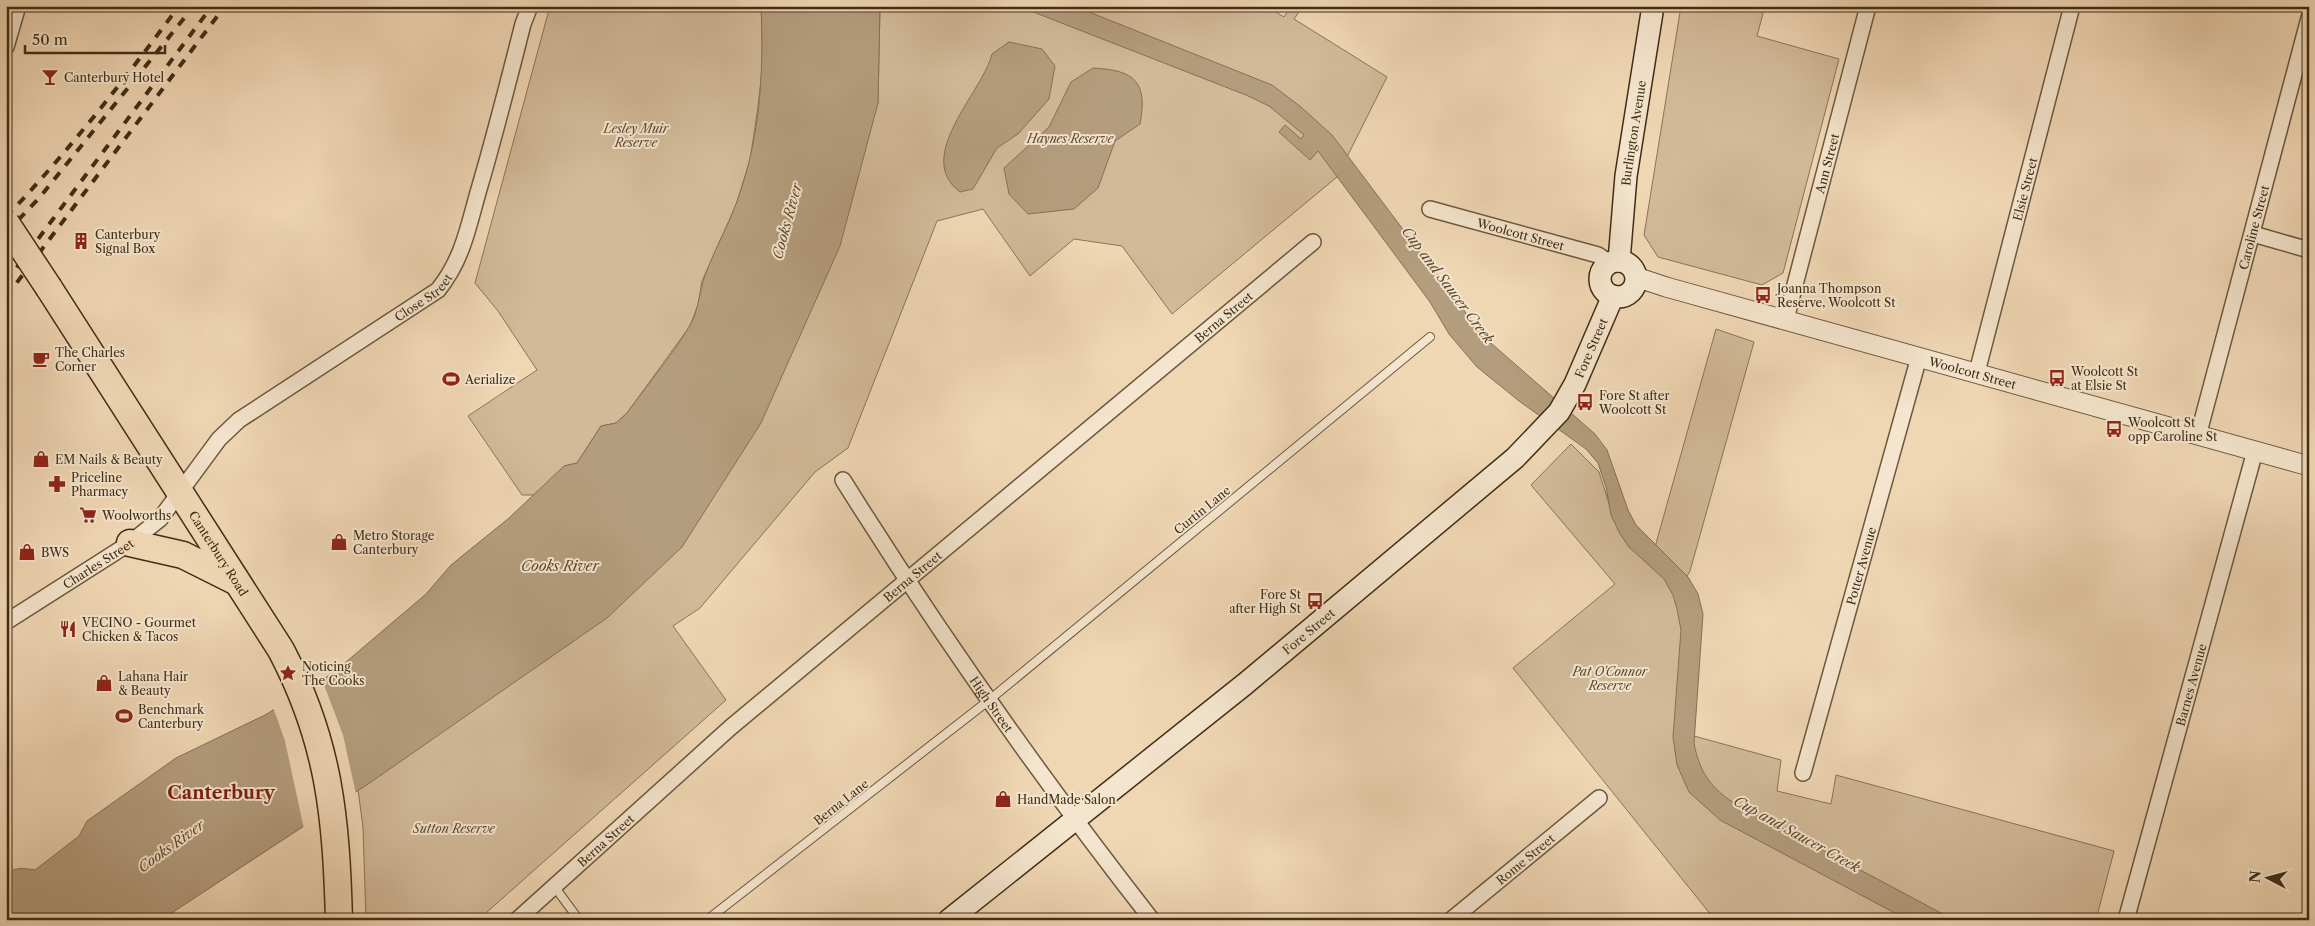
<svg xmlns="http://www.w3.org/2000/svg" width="2315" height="926" viewBox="0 0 2315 926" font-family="'Libre Caslon Text',serif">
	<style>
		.green { fill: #d2ba99; stroke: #897458 }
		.water { fill: #b49d7e; stroke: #867054 }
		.pier { fill: #f0d7b4 }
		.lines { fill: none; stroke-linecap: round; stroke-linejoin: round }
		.service-casing { stroke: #6c583e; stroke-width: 10 }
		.minor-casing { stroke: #6c583e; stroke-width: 18 }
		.tertiary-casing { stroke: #6c583e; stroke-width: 21 }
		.secondary-casing { stroke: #402d16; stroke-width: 24 }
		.trunk-casing { stroke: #402d16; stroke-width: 29 }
		.service { stroke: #f5e5ce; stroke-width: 8 }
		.minor { stroke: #f5e5ce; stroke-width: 15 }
		.tertiary { stroke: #f5e5ce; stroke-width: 19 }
		.secondary { stroke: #f5e5ce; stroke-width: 21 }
		.trunk { stroke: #f0d7b4; stroke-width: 26 }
		.rail { stroke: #402d16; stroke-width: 4; stroke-dasharray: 9 9; stroke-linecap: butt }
		.trunk-bridge-casing { stroke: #402d16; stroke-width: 29; stroke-linecap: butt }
		.trunk-bridge { stroke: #f0d7b4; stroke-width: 26 }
		.labels { text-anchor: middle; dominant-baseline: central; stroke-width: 4; stroke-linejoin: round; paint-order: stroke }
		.poi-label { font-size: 12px; fill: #402d16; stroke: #f5e5ce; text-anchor: start }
		.park-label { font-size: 12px; font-style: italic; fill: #5d4930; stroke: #f5e5ce }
		.street-label { font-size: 12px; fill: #402d16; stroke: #f5e5ce }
		.water-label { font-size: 14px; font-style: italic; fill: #5d4930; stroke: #f5e5ce }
		.district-label { font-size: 18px; font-weight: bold; fill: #7a1f14; stroke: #f5e5ce }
	</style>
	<rect width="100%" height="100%" fill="#f0d7b4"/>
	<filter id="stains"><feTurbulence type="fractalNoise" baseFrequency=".004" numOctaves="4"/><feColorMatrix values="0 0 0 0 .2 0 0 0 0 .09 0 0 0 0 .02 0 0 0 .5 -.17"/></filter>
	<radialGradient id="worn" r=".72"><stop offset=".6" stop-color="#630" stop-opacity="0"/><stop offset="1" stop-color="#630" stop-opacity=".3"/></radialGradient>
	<!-- green -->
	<g class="green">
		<polygon points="550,6 761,6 763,61 758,107 750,160 736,205 702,281 698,305 690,326 627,413 616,423 601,426 577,463 564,466 535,495 522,495 468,416 537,370 498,311 475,283"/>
		<polygon points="880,6 1266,6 1284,17 1291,6 1303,6 1294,19 1387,77 1337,177 1172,314 1122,246 1074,239 1030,276 983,209 937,221 848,448 815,472 700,608 673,626 726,700 478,920 366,920 363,827 358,790 371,782 878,103"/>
		<polygon points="1681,6 1765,6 1757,36 1839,59 1783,273 1762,285 1658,257 1644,235"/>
		<polygon points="1716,329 1754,342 1690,571 1676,595 1684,629 1676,731 1781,760 1777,791 1831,804 1836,775 2114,851 2096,920 1715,920 1513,668 1615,584 1531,485 1571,444 1599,472 1613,516 1650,565"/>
	</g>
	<!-- water -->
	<g class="water">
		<path d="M761 6H880L878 103 840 246 761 423 682 547 607 618 371 782 161 920H6V874C16 867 23 868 35 870L79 836 87 821 176 758 265 715 333 673 426 594 451 565 509 518 564 466 577 463 601 426 616 423 627 413C647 385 671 357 689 327 700 309 699 288 707 270 716 247 728 226 736 204 760 141 764 73 761 6Z"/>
		<path d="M1018 6H1074L1272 85 1301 107 1332 135 1484 337 1595 434 1607 450 1628 510 1636 525 1688 577 1698 594 1703 614 1694 743C1699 770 1709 786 1731 801L1954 920H1908L1720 820 1689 792 1677 765 1673 737 1681 630 1677 609 1673 595 1664 579 1629 547 1620 534 1611 515 1606 487 1598 463 1586 449 1519 401 1477 367 1449 334 1430 302 1318 151 1310 160 1279 132 1285 125 1301 139 1304 135 1269 106 1246 95Z"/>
		<path d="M1009 42 1042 49 1055 66 1049 99 1018 134 997 148 973 189 960 192C913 157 982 93 992 54Z"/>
		<path d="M1093 68C1135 70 1148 82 1140 124L1115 141 1098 188 1074 209 1028 214 1009 194 1004 168 1049 127 1071 82Z"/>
	</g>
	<!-- pier -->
	<polygon class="pier" points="321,677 343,735 356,794 304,829 285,741 273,707"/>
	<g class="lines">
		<!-- service casing -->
		<g class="service-casing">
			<g id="service">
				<polyline points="554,886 579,920"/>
				<polyline points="707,920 988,701 1430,337"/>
			</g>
		</g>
		<!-- minor casing -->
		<g class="minor-casing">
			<g id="minor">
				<polyline points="6,47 18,6"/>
				<path id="s1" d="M1430 209 1598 255 1610 263"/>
				<polyline points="2253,234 2309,250"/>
				<path id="s2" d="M1786 319 1868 6"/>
				<path id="s3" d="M1977 372 2072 6"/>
				<path id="s4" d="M2198 436 2309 18"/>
				<path id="s5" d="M843 480C938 632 1041 778 1152 920"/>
				<path id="s6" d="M6 622 130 543 160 519 219 439 239 420 438 290C463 259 468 227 479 189 495 135 509 79 523 24L530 6"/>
				<path id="s7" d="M1803 773 1919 357"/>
				<path id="s8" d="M517 920 731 727 1313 242"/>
				<path id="s9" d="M1451 920 1599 798"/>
				<path id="s10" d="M2126 920 2255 451"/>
			</g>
		</g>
		<!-- tertiary casing -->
		<g class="tertiary-casing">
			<g id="tertiary">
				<path id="s11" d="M1636 277 1666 287 2309 466"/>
			</g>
		</g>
		<!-- secondary casing -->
		<g class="secondary-casing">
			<g id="secondary">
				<path id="s12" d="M1619 261 1626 176 1653 6"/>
				<circle cx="1618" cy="279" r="18"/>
				<path id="s13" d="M949 920 1245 684 1515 458 1559 412 1575 384 1613 296"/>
			</g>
		</g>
		<!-- trunk casing -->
		<g class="trunk-casing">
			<g id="trunk">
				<path id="s14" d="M49 288 281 650C330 743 336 818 339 920"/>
				<polyline points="130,543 183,555 235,581"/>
			</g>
		</g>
		<!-- service -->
		<use href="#service" class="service"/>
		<!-- minor -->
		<use href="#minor" class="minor"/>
		<!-- tertiary -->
		<use href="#tertiary" class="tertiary"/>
		<!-- secondary -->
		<use href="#secondary" class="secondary"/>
		<!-- trunk -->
		<use href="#trunk" class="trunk"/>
		<!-- rail -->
		<g class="rail">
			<path d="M6 217C69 151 125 79 179 6"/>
			<polyline points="6,233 40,197 194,6"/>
			<polyline points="6,282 212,6"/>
			<polyline points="6,297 225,6"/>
		</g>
		<!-- trunk-bridge casing -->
		<g class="trunk-bridge-casing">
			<polyline id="trunk-bridge" points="6,223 49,288"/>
		</g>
		<!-- trunk-bridge -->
		<use href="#trunk-bridge" class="trunk-bridge"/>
	</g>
	<!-- icons -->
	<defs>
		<g id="bar-bare" transform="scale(1.35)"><path d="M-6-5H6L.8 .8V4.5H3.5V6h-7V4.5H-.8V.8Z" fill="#8f2418" stroke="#f5e5ce" stroke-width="2.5" paint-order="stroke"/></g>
		<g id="building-bare" transform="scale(1.35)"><path d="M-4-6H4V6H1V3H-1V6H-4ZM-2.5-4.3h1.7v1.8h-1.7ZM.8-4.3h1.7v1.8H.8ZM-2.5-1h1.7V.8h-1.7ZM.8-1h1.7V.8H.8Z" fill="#8f2418" stroke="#f5e5ce" stroke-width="2.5" paint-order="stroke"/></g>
		<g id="bus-bare" transform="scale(1.35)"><path d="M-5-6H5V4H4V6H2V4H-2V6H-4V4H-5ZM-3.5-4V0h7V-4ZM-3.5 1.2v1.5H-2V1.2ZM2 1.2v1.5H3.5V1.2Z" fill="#8f2418" stroke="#f5e5ce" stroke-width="2.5" paint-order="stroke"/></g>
		<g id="cafe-bare" transform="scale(1.35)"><path d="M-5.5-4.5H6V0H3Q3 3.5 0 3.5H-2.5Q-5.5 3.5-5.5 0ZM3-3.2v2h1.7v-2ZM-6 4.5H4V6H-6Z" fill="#8f2418" stroke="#f5e5ce" stroke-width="2.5" paint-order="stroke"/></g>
		<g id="stadium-bare" transform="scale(1.35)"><path d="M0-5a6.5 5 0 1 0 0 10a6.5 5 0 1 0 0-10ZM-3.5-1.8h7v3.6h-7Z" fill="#8f2418" stroke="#f5e5ce" stroke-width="2.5" paint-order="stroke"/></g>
		<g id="shop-bare" transform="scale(1.35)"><path d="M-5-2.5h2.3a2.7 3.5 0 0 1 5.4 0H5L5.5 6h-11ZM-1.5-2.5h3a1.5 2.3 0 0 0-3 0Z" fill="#8f2418" stroke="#f5e5ce" stroke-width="2.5" paint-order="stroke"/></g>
		<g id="pharmacy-bare" transform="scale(1.35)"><path d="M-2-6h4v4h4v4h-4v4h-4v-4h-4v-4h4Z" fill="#8f2418" stroke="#f5e5ce" stroke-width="2.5" paint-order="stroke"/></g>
		<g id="supermarket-bare" transform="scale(1.35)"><path d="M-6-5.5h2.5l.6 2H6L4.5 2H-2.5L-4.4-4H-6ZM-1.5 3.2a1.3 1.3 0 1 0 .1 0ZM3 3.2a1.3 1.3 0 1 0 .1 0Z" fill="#8f2418" stroke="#f5e5ce" stroke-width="2.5" paint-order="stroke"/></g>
		<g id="restaurant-bare" transform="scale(1.35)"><path d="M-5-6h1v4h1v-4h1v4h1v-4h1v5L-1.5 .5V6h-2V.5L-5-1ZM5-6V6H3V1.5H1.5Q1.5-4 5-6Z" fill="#8f2418" stroke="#f5e5ce" stroke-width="2.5" paint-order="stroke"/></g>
		<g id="sight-bare" transform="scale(1.35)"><path d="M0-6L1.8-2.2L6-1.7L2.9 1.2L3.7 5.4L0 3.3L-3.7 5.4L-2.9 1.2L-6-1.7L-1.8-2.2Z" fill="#8f2418" stroke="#f5e5ce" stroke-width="2.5" paint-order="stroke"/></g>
	</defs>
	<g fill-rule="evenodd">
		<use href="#bar-bare" x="50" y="77"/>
		<use href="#building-bare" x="81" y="241"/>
		<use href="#bus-bare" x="1763" y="295"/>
		<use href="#cafe-bare" x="41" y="359"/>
		<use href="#bus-bare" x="2057" y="378"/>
		<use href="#stadium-bare" x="451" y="379"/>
		<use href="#bus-bare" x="1585" y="402"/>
		<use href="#bus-bare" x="2114" y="429"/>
		<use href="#shop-bare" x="41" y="459"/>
		<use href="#pharmacy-bare" x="57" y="484"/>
		<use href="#supermarket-bare" x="88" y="515"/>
		<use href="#shop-bare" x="339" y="542"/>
		<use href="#shop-bare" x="27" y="552"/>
		<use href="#bus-bare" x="1315" y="601"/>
		<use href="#restaurant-bare" x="68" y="629"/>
		<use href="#sight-bare" x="288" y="673"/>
		<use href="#shop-bare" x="104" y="683"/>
		<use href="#stadium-bare" x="124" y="716"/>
		<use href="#shop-bare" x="1003" y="799"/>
	</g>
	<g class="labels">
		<!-- poi labels -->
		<g class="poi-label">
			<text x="64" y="77">Canterbury Hotel</text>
			<text x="95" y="234">Canterbury<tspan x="95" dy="14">Signal Box</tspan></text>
			<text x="1777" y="288">Joanna Thompson<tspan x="1777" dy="14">Reserve, Woolcott St</tspan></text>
			<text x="55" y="352">The Charles<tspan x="55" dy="14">Corner</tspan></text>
			<text x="2071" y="371">Woolcott St<tspan x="2071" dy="14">at Elsie St</tspan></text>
			<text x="465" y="379">Aerialize</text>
			<text x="1599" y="395">Fore St after<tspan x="1599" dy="14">Woolcott St</tspan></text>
			<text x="2128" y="422">Woolcott St<tspan x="2128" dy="14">opp Caroline St</tspan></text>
			<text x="55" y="459">EM Nails &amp; Beauty</text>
			<text x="71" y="477">Priceline<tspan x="71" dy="14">Pharmacy</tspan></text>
			<text x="102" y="515">Woolworths</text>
			<text x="353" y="535">Metro Storage<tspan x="353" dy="14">Canterbury</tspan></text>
			<text x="41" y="552">BWS</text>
			<text x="1301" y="594" text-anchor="end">Fore St<tspan x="1301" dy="14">after High St</tspan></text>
			<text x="82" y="622">VECINO - Gourmet<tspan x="82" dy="14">Chicken &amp; Tacos</tspan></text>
			<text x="302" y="666">Noticing<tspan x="302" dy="14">The Cooks</tspan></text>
			<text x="118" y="676">Lahana Hair<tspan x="118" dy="14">&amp; Beauty</tspan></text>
			<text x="138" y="709">Benchmark<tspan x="138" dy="14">Canterbury</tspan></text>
			<text x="1017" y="799">HandMade Salon</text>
		</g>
		<!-- park labels -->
		<g class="park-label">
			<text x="636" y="128">Lesley Muir<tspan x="636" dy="14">Reserve</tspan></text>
			<text x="1070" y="138">Haynes Reserve</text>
			<text x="1610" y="671">Pat O'Connor<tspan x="1610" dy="14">Reserve</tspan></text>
			<text x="454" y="828">Sutton Reserve</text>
		</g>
		<!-- street labels -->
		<g class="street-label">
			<text stroke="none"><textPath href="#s12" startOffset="129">Burlington Avenue</textPath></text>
			<text stroke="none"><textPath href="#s2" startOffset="161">Ann Street</textPath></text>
			<text stroke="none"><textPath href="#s3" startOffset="189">Elsie Street</textPath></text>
			<text stroke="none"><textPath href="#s4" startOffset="216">Caroline Street</textPath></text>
			<text stroke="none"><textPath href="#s1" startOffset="94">Woolcott Street</textPath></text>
			<text stroke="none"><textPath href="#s6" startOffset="534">Close Street</textPath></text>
			<text stroke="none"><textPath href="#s8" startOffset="929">Berna Street</textPath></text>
			<text stroke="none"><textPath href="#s13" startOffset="866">Fore Street</textPath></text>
			<text stroke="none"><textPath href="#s11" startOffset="350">Woolcott Street</textPath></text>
			<text transform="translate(1202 510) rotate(-39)">Curtin Lane</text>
			<text stroke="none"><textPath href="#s14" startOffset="315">Canterbury Road</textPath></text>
			<text stroke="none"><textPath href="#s6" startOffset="109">Charles Street</textPath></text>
			<text stroke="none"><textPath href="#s7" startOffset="215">Potter Avenue</textPath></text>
			<text stroke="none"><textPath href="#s8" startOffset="524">Berna Street</textPath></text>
			<text stroke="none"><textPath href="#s13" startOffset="461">Fore Street</textPath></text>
			<text stroke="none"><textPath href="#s10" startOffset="244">Barnes Avenue</textPath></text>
			<text stroke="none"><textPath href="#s5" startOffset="269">High Street</textPath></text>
			<text transform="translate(841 802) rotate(-38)">Berna Lane</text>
			<text stroke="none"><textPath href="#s8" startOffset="119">Berna Street</textPath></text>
			<text stroke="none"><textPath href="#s9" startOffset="96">Rome Street</textPath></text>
		</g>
		<!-- water labels -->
		<g class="water-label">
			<text transform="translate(787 221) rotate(-75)">Cooks River</text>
			<text transform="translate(1448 285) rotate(53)">Cup and Saucer Creek</text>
			<text x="560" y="566">Cooks River</text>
			<text transform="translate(1797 834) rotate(29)">Cup and Saucer Creek</text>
			<text transform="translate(171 846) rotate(-36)">Cooks River</text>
		</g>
		<!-- district labels -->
		<g class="district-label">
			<text x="221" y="793">Canterbury</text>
		</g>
	</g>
	<!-- margin -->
	<rect width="2315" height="926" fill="none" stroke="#f0d7b4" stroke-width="25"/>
	<rect x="8" y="8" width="2300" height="911" fill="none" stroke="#402d16" stroke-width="2.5"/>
	<rect x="12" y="12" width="2290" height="901" fill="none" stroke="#402d16"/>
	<!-- north arrow -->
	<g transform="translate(2268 878) rotate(276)" stroke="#f5e5ce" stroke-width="4" paint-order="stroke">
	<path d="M0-4L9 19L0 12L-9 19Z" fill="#402d16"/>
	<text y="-8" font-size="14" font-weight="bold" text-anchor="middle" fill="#402d16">N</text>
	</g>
	<!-- scale -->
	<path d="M25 45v8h140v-8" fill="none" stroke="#402d16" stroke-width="2.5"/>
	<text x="32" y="45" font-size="15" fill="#402d16" stroke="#f5e5ce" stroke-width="4" paint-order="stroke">50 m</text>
	<rect width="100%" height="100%" filter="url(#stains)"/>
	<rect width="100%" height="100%" fill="url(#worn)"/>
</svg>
